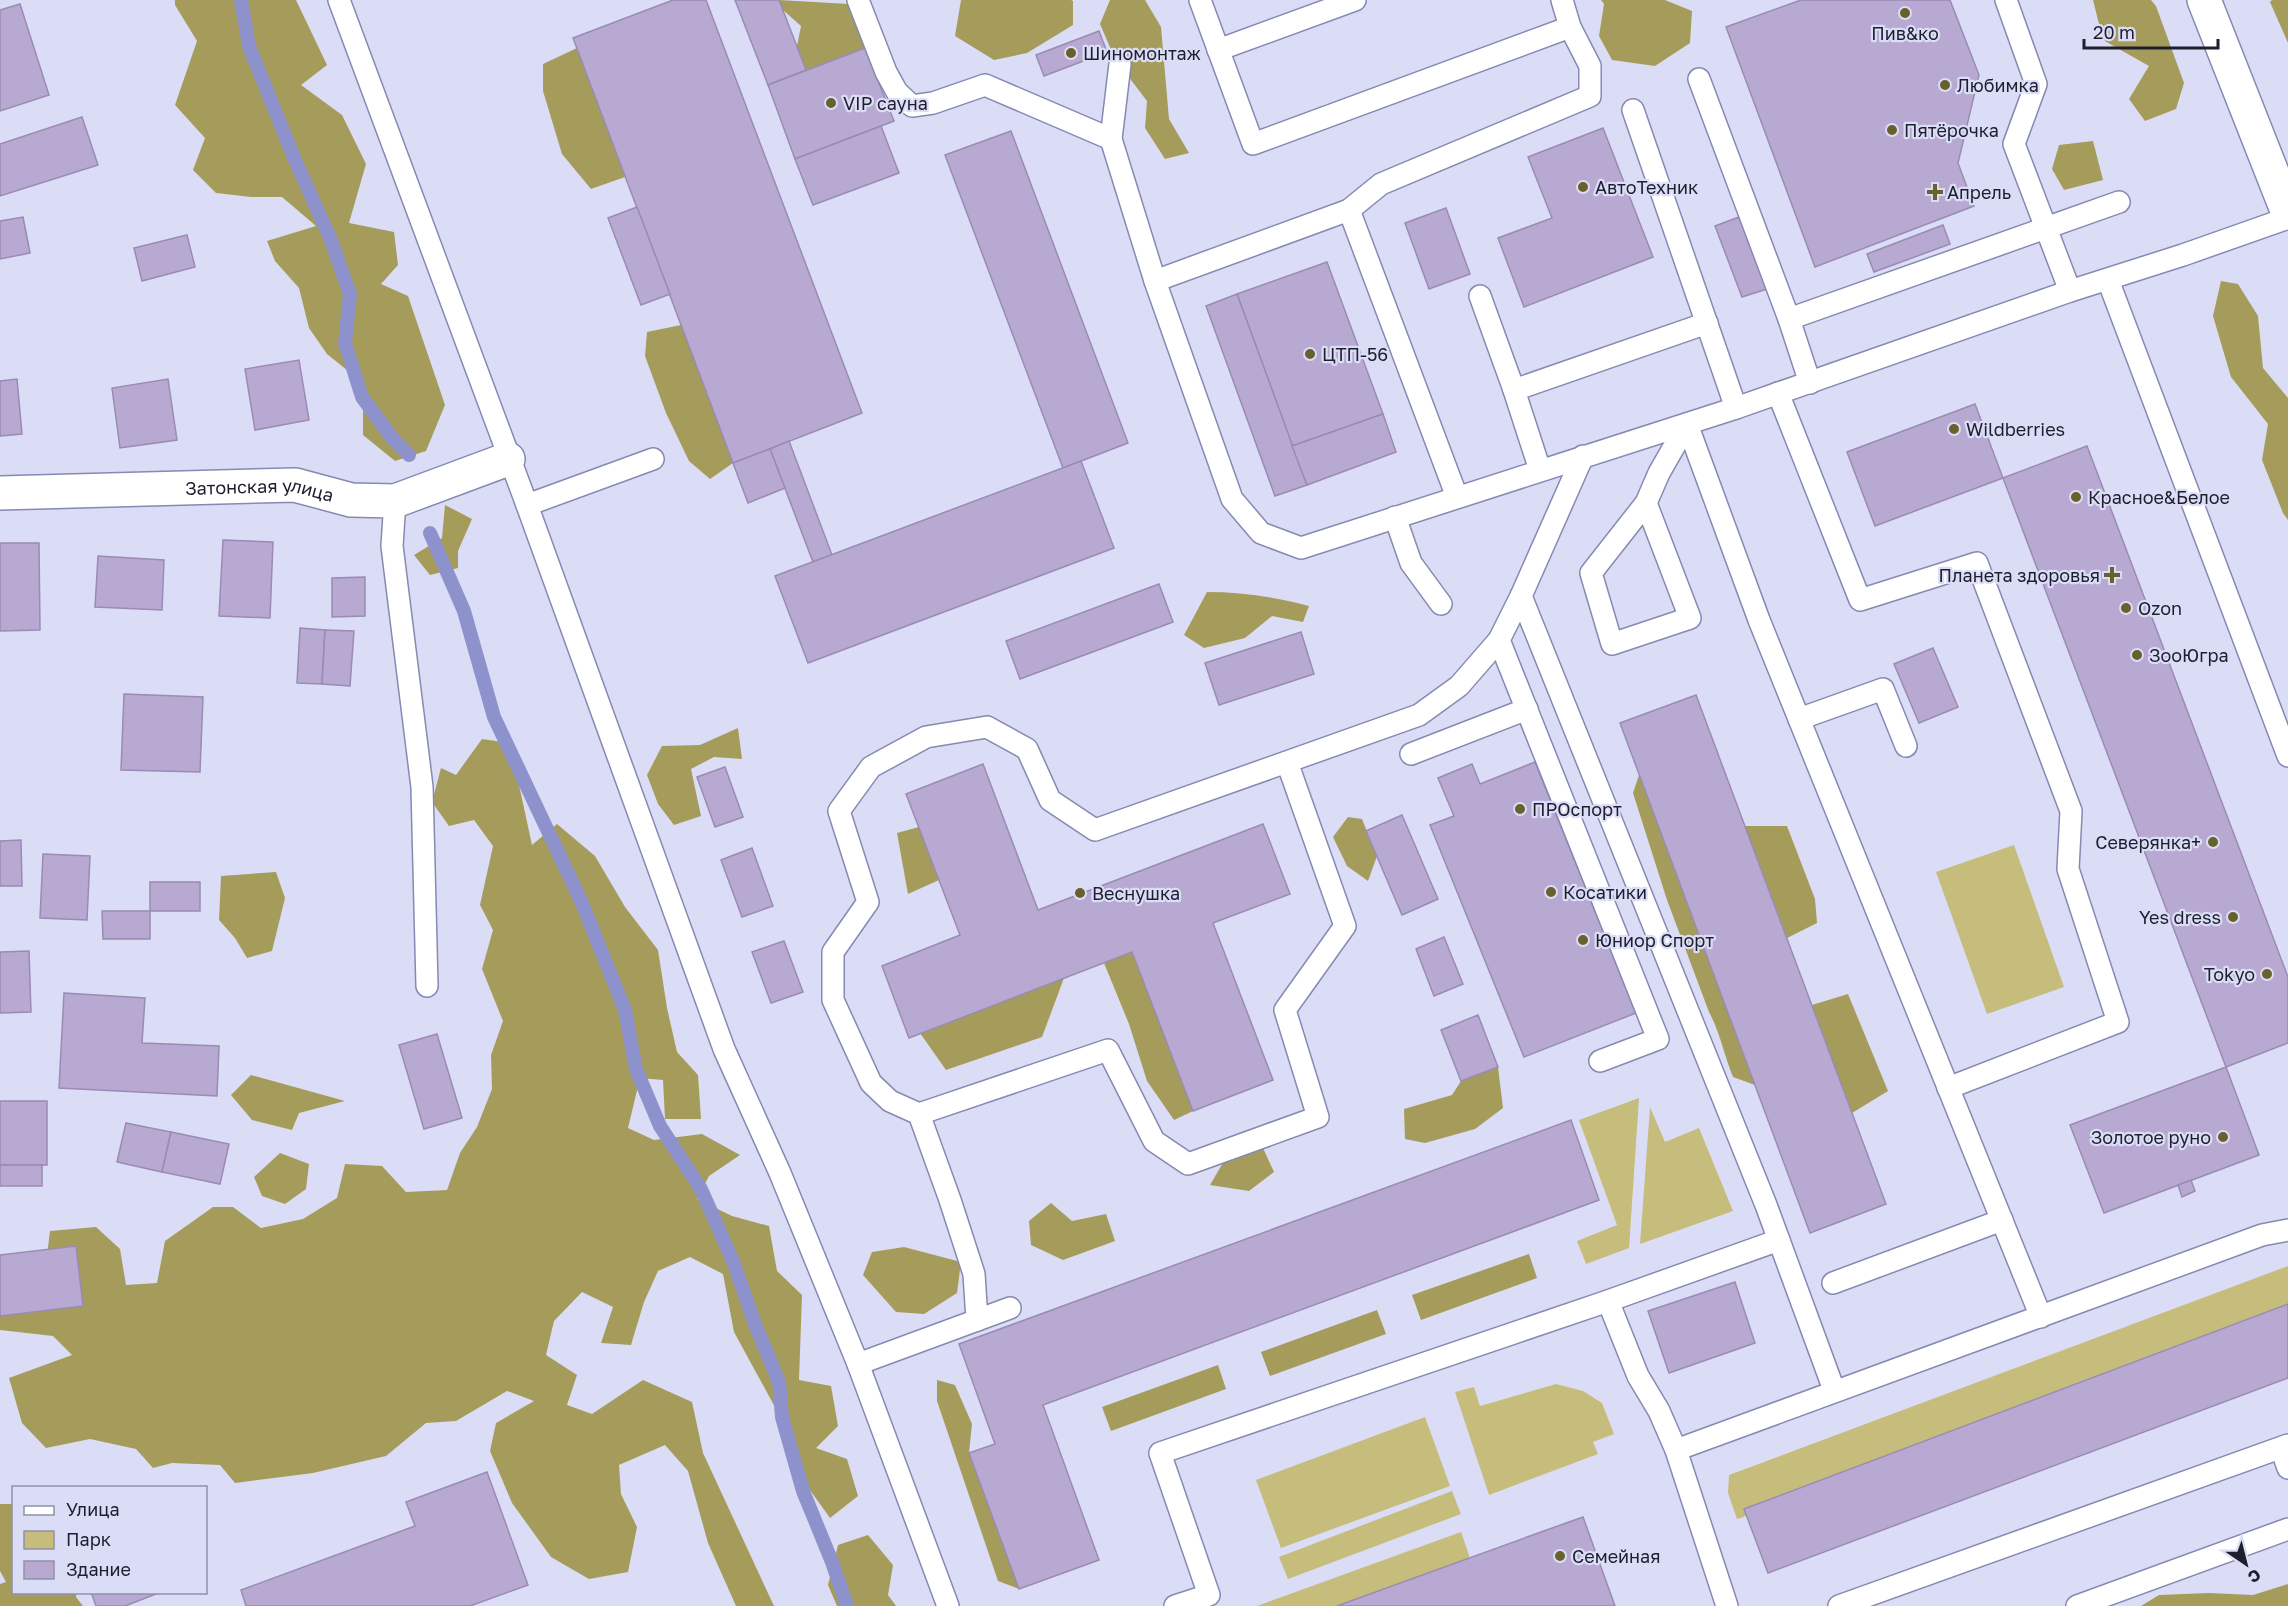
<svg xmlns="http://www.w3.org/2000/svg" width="2288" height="1606" viewBox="0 0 2288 1606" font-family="'Golos Text',sans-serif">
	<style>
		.green { fill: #c6bd7d }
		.forest { fill: #a59c5b }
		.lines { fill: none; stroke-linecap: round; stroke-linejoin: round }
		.stream { stroke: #8e92cc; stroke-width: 14 }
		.building { fill: #b8a9d2; stroke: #998bb3; stroke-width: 1.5 }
		.lane-casing { stroke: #8689b2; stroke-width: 24 }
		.street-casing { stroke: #8689b2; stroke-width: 36 }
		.secondary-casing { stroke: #8689b2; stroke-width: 36 }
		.lane { stroke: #fff; stroke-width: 21 }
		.street { stroke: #fff; stroke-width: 33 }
		.secondary { stroke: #fff; stroke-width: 33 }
		.poi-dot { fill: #68612d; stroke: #dbddf7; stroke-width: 2 }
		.labels { text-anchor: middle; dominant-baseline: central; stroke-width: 4.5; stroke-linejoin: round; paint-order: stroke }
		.poi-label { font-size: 18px; fill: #1d1e2e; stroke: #dbddf7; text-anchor: start }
		.street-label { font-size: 18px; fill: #1d1e2e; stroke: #dbddf7 }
	</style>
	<rect width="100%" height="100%" fill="#dbddf7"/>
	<!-- green -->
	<g class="green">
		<polygon points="2014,845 2064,987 1987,1014 1936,872"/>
		<polygon points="1639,1098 1629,1248 1586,1264 1577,1241 1617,1225 1579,1120"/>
		<polygon points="1650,1107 1665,1142 1699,1128 1733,1211 1640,1244"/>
		<polygon points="2288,1266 2288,1304 1744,1509 1746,1516 1737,1519 1728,1493 1729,1475"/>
		<polygon points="1556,1384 1583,1391 1602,1403 1614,1434 1593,1442 1598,1454 1489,1495 1455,1392 1474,1387 1480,1406"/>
		<polygon points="1425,1417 1450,1486 1281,1548 1256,1480"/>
		<polygon points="1452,1491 1461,1514 1288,1579 1279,1557"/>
		<polygon points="1461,1532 1470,1558 1337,1606 1257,1606"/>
	</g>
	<!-- forest -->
	<g class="forest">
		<polygon points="175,0 296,0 327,65 301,85 342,115 366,164 349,223 394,232 398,265 381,284 408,296 445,405 426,451 395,461 363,435 363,383 327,354 309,328 299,288 275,261 267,241 316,226 282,197 251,197 216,193 193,170 205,138 175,105 197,41 175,5"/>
		<polygon points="779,0 849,4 865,48 806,70 796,51 801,26 783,10"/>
		<polygon points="961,0 1071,0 1073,1 1073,25 1027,53 994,60 955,36"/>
		<polygon points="1110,0 1145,0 1161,27 1169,119 1189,153 1165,159 1145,128 1147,101 1115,59 1100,24"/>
		<polygon points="1601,0 1665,0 1692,11 1690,43 1655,66 1612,60 1599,36 1604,4"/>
		<polygon points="2093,0 2151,0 2156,6 2184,83 2176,109 2145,121 2129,99 2149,66 2103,40"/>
		<polygon points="2272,0 2288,0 2288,43 2270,2"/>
		<polygon points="577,48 625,177 591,189 562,154 543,91 543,64"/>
		<polygon points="2093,141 2103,180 2064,190 2052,169 2059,145"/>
		<polygon points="2221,281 2238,284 2258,316 2263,368 2288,398 2288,520 2283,513 2262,460 2268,424 2231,377 2213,316"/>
		<polygon points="681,325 733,463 710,479 689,461 666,413 645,356 647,332"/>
		<polygon points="445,505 472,519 458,551 458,568 430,575 414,555 442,538"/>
		<path d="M1207 592C1242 592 1275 597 1309 606L1303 622 1272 616 1245 638 1204 648 1184 635Z"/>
		<polygon points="738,728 742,759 714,757 691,769 701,816 674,825 658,804 647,775 662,746 700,745"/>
		<polygon points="482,739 510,743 532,845 557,824 595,856 625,907 658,950 667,1008 677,1052 698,1075 701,1119 665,1119 663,1080 640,1078 628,1128 654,1140 702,1134 740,1155 709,1176 697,1199 732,1216 769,1226 777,1271 802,1295 799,1380 831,1386 838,1426 816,1448 847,1459 858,1496 830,1518 802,1479 776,1409 734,1332 723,1274 690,1257 658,1271 644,1302 631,1345 601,1343 613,1307 582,1292 554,1321 546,1355 577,1375 567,1405 592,1414 643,1380 692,1402 703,1453 774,1606 736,1606 708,1543 688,1471 665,1445 619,1465 621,1494 637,1527 628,1572 589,1579 551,1557 512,1503 490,1451 496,1423 534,1401 507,1391 456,1421 426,1423 386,1456 313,1473 235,1483 220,1465 172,1463 153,1468 136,1449 90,1439 46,1448 22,1423 9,1378 72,1355 53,1336 0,1330 0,1293 43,1287 50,1231 96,1227 120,1249 126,1285 157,1283 165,1241 213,1207 233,1207 261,1228 303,1219 337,1198 345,1164 382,1166 406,1192 447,1190 460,1153 477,1127 492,1089 491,1055 503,1021 482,969 493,930 480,905 493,846 474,820 449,826 432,802 441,768 456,775"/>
		<path d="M1639 775 1755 1085 1733 1077C1724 1055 1720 1032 1709 1012L1667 900 1633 793Z"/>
		<polygon points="1348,817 1362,819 1377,856 1368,881 1347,866 1333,837"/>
		<polygon points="1745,826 1787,826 1815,899 1817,923 1787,938"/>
		<polygon points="919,827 939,880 908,894 897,833"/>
		<polygon points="276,872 285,898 272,951 247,958 235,938 219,920 221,876"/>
		<polygon points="1132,952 1193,1111 1174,1120 1147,1081 1129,1024 1104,963"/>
		<polygon points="1064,978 1042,1037 946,1070 920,1033"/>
		<polygon points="1848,994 1888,1091 1852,1113 1812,1005"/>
		<polygon points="1498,1067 1503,1108 1475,1129 1425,1143 1405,1139 1404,1109 1452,1095 1461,1081"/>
		<polygon points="251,1075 345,1101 299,1113 292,1130 252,1120 231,1095"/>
		<polygon points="1263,1148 1274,1172 1249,1191 1210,1185 1224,1161"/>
		<polygon points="280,1153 309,1164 306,1189 285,1204 262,1196 254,1177"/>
		<polygon points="1051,1203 1072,1221 1106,1214 1115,1241 1063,1260 1031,1245 1029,1221"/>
		<polygon points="904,1247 961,1262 957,1293 924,1314 896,1312 863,1275 872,1252"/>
		<polygon points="1529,1254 1537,1278 1421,1320 1412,1295"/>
		<polygon points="1377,1310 1386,1334 1270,1376 1261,1352"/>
		<polygon points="1218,1365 1226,1389 1111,1431 1102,1407"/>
		<polygon points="937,1380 955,1385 972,1424 969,1453 1019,1589 998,1581 937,1401"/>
		<polygon points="0,1504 13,1504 14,1592 76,1593 76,1597 83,1606 0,1606 0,1584 6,1582 0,1571"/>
		<polygon points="868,1535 893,1565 888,1595 896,1606 837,1606 828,1585 838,1545"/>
		<polygon points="2288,1584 2288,1606 2141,1606 2159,1595 2209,1593 2253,1595"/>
	</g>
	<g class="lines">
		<!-- stream -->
		<g class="stream">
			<polyline points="241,0 249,46 295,160 331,240 350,294 345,343 362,397 393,439 409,455"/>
			<polyline points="430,533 464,611 494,717 582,903 625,1010 636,1069 660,1126 701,1189 733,1261 755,1324 779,1382 782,1417 803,1491 832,1562 847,1606"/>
		</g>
	</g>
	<!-- building -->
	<g class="building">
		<polygon points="673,0 706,0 862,413 733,463 573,38"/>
		<polygon points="735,0 779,0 806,70 768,85"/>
		<polygon points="1801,0 1950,0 1979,75 1958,163 1974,206 1815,267 1726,27"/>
		<polygon points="20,4 49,95 0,111 0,10"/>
		<polygon points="1099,31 1107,52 1044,76 1036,55"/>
		<polygon points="865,48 894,121 795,159 768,85"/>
		<polygon points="82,117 98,165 0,196 0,144"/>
		<polygon points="881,126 899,173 813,205 795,159"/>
		<polygon points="1603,128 1653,257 1524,307 1498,238 1552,218 1528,157"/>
		<polygon points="1011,131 1128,443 1063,468 945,155"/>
		<polygon points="637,207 670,294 641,305 608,218"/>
		<polygon points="1446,208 1470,274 1429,289 1405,223"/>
		<polygon points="23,217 30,253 0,259 0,221"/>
		<polygon points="1739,217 1767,289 1742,297 1715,226"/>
		<polygon points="1943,225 1950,244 1874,272 1867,254"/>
		<polygon points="187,235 195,267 142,281 134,248"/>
		<polygon points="1327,262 1383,414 1292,446 1237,294"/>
		<polygon points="1237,294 1307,485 1275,496 1206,306"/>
		<polygon points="299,360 309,420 255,430 245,369"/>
		<polygon points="17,379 22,434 0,436 0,381"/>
		<polygon points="168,379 177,440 120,448 112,388"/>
		<polygon points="1975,404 2003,478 1875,526 1847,452"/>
		<polygon points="1383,414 1396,452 1307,485 1292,446"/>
		<polygon points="789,441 832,555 813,562 770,449"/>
		<polygon points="2087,446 2288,977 2288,1043 2226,1067 2003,478"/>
		<polygon points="770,449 785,488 748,503 733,463"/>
		<polygon points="1081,461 1114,548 808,663 775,576"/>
		<polygon points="223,540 273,542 270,618 219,616"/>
		<polygon points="0,543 39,543 40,630 0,631"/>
		<polygon points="98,556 164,560 162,610 95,607"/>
		<polygon points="365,577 365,616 332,617 332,578"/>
		<polygon points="1159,584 1173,622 1020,679 1006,641"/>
		<polygon points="300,628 325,630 322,684 297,683"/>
		<polygon points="325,630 354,631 350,686 322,684"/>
		<polygon points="1301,632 1314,674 1219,705 1205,663"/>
		<polygon points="1933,648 1958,707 1919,723 1894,664"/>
		<polygon points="124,694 203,697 200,772 121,770"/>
		<polygon points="1696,695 1886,1204 1810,1233 1620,723"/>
		<polygon points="1535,762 1636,1013 1524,1057 1430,825 1454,816 1438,778 1472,764 1480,784"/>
		<polygon points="983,764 1038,910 1263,824 1290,894 1213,923 1273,1080 1193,1111 1132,952 909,1038 882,966 960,935 906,794"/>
		<polygon points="725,767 743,817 715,827 697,777"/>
		<polygon points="1402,815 1438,899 1402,915 1366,831"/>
		<polygon points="21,840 22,886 0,886 0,841"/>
		<polygon points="752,848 773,906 742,917 721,860"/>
		<polygon points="43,854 90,856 87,920 40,918"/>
		<rect x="150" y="882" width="50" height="29"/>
		<polygon points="102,911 150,911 150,939 103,939"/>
		<polygon points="1444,937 1463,984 1434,996 1416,949"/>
		<polygon points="784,941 803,992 771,1003 752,952"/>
		<polygon points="29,951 31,1012 0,1013 0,952"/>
		<polygon points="64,993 145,998 142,1043 219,1046 217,1096 59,1088"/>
		<polygon points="1478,1015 1498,1067 1461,1081 1441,1030"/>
		<polygon points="437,1034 462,1118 424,1129 399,1045"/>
		<polygon points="2226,1067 2259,1155 2104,1213 2070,1125"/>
		<rect x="0" y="1101" width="47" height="64"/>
		<polygon points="1571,1120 1599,1200 1043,1405 1099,1560 1019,1589 969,1453 995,1444 959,1344"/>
		<polygon points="126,1123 171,1132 162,1172 117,1162"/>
		<polygon points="171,1132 229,1144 220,1184 162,1172"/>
		<rect x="0" y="1165" width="42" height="21"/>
		<polygon points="2191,1180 2195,1191 2182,1197 2178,1185"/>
		<polygon points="76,1246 83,1306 0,1316 0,1255"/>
		<polygon points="1735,1282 1755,1343 1669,1373 1648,1311"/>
		<polygon points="2288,1304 2288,1378 1768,1573 1744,1509"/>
		<polygon points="487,1472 528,1585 470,1606 246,1606 241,1590 415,1526 406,1502"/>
		<polygon points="1583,1517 1615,1606 1337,1606 1541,1532"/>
		<polygon points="91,1592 161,1592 125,1606 96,1606"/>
	</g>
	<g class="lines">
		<!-- lane casing -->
		<g class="lane-casing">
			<g id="lane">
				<polyline points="339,0 527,505 724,1049 780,1173 858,1364 948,1606"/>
				<polyline points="858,0 886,72 897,92 912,106 933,103 985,85 1111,139"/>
				<polyline points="1200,0 1253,144 1570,27"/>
				<polyline points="2006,0 2036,84 2014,144 2070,291"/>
				<polyline points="1218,50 1355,0"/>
				<polyline points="1120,64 1111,139 1155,281 1232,499 1261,533 1301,548 1736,408 2070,291 2183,255 2288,218"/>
				<polyline points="1699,79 1789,319 1810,383"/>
				<polyline points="1633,110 1736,408"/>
				<polyline points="1349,210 1457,497"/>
				<polyline points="2108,280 2288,756"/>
				<polyline points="1155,281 1349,210 1381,184 1590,96 1590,66 1570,27 1562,0"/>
				<polyline points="1480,296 1514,390 1540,470"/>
				<polyline points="1789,319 2119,202"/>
				<polyline points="1514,390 1707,323"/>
				<polyline points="1778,393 1860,600 1977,563 2071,811 2068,869 2118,1022 1948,1088"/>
				<polyline points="1687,424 1759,620 2041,1317"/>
				<polyline points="395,501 392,546 422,787 427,986"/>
				<polyline points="1646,503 1690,618 1612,644 1591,573 1646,503 1659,473 1687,424"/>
				<polyline points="527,505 653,459"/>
				<polyline points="1395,517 1411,563 1441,604"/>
				<polyline points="1521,596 1766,1205 1834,1390"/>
				<polyline points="1499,640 1658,1039 1600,1061"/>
				<polyline points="1799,719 1883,689 1906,746"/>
				<polyline points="1411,754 1527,709"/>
				<polyline points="1287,762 1345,926 1285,1010 1318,1117 1188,1164 1154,1141 1108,1050 919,1114 890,1101 871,1083 833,1000 833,952 868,902 839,811 871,767 926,737 987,727 1027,749 1050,800 1095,830 1419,715 1459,686 1499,640 1521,596 1583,456"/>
				<polyline points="919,1114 950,1200 974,1274 977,1320"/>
				<polyline points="1833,1283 2002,1220"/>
				<polyline points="1608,1301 1779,1240"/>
				<polyline points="858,1364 1010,1308"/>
				<polyline points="2281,1448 2288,1468"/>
				<polyline points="1676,1450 2262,1235 2288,1230"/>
				<polyline points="1175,1606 1209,1595 1160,1453 1608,1301 1638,1376 1659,1411 1676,1450 1727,1606"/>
				<polyline points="1839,1606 2288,1445"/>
				<polyline points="2077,1606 2288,1529"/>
			</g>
		</g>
		<!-- street casing -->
		<g class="street-casing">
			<g id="street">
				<path id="s1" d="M0 493 295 485 351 500 395 501 508 459"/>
			</g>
		</g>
		<!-- secondary casing -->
		<g class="secondary-casing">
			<polyline id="secondary" points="2204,0 2288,213"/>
		</g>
		<!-- lane -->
		<use href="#lane" class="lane"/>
		<!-- street -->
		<use href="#street" class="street"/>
		<!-- secondary -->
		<use href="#secondary" class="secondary"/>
	</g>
	<!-- markers -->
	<g class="poi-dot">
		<circle cx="1905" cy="13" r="6"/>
		<circle cx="1071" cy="53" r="6"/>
		<circle cx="1945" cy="85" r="6"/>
		<circle cx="831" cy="103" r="6"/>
		<circle cx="1892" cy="130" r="6"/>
		<circle cx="1583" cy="187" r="6"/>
		<path d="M1932 183h6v6h6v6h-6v6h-6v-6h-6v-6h6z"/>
		<circle cx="1310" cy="354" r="6"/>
		<circle cx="1954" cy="429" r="6"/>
		<circle cx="2076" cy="497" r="6"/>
		<path d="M2109 566h6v6h6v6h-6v6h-6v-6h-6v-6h6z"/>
		<circle cx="2126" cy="608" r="6"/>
		<circle cx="2137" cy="655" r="6"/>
		<circle cx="1520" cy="809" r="6"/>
		<circle cx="2213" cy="842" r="6"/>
		<circle cx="1551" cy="892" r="6"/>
		<circle cx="1080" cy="893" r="6"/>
		<circle cx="2233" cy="917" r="6"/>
		<circle cx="1583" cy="940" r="6"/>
		<circle cx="2267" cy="974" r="6"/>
		<circle cx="2223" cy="1137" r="6"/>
		<circle cx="1560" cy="1556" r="6"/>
	</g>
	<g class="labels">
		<!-- poi labels -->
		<g class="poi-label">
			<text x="1905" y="33" text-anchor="middle">Пив&amp;ко</text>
			<text x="1083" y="53">Шиномонтаж</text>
			<text x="1957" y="85">Любимка</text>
			<text x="843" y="103">VIP сауна</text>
			<text x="1904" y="130">Пятёрочка</text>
			<text x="1595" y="187">АвтоТехник</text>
			<text x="1947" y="192">Апрель</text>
			<text x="1322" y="354">ЦТП-56</text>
			<text x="1966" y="429">Wildberries</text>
			<text x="2088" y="497">Красное&amp;Белое</text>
			<text x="2100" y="575" text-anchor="end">Планета здоровья</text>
			<text x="2138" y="608">Ozon</text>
			<text x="2149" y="655">ЗооЮгра</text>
			<text x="1532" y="809">ПРОспорт</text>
			<text x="2201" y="842" text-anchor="end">Северянка+</text>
			<text x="1563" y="892">Косатики</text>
			<text x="1092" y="893">Веснушка</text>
			<text x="2221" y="917" text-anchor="end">Yes dress</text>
			<text x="1595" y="940">Юниор Спорт</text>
			<text x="2255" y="974" text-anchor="end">Tokyo</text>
			<text x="2211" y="1137" text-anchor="end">Золотое руно</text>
			<text x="1572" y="1556">Семейная</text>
		</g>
		<!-- street labels -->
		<g class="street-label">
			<text stroke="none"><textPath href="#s1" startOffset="260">Затонская улица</textPath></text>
		</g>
	</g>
	<!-- legend -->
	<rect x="12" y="1486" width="195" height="108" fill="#dbddf7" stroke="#8f91a7" stroke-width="1.5"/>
	<rect x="24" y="1506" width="30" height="9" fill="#ffffff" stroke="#8f91a7" stroke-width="1.5"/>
	<text x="66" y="1516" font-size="18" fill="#1d1e2e">Улица</text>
	<rect x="24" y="1531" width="30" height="18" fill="#c6bd7d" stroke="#8f91a7" stroke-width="1.5"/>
	<text x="66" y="1546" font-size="18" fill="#1d1e2e">Парк</text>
	<rect x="24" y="1561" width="30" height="18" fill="#b8a9d2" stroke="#8f91a7" stroke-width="1.5"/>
	<text x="66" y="1576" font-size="18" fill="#1d1e2e">Здание</text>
	<!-- north arrow -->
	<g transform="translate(2246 1564) rotate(145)" stroke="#dbddf7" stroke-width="4.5" paint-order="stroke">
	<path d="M0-4.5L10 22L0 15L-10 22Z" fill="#1d1e2e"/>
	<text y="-9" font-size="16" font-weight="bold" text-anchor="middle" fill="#1d1e2e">С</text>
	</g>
	<!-- scale -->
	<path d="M2084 39v9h134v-9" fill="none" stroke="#1d1e2e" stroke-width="3"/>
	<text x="2093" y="39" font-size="18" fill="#1d1e2e" stroke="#dbddf7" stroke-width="4.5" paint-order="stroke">20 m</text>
</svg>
